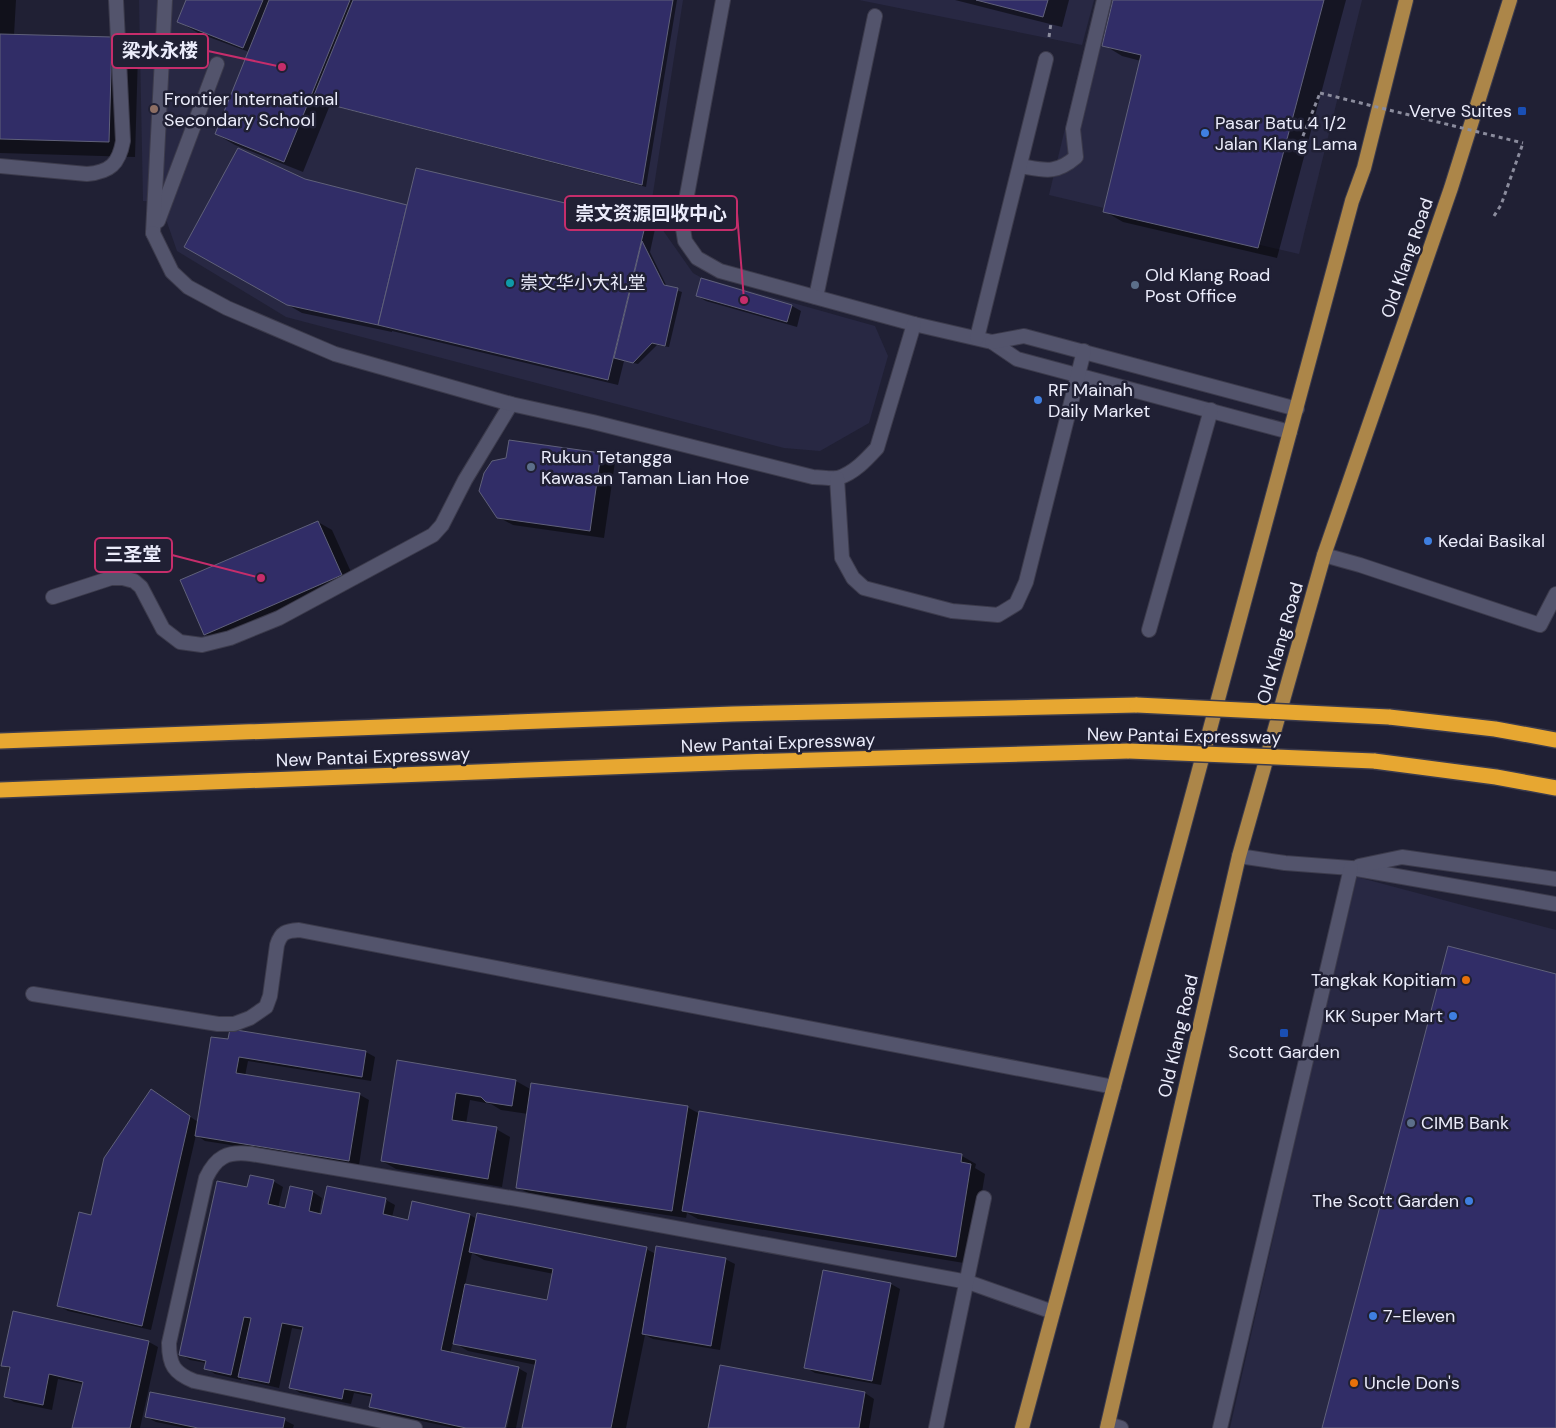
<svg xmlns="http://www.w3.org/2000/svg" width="1556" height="1428" viewBox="0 0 1556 1428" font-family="'DM Sans','Noto Sans SC',sans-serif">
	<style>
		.built { fill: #282843 }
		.shadow { fill: #0007; fill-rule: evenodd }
		.building { fill: #312d67; stroke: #60617a }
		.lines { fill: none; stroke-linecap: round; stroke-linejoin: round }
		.service-casing { stroke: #3c3b4c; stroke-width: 16 }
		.minor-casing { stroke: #3c3b4c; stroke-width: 16 }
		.primary-casing { stroke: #3c3b4c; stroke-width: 16 }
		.motorway-casing { stroke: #3c3b4c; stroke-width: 18 }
		.path { stroke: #8b8c9d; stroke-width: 3; stroke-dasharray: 4 4; stroke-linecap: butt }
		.service { stroke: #53546c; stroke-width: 14 }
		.minor { stroke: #53546c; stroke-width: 14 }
		.primary { stroke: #ac8649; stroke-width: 14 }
		.motorway { stroke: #e7a731; stroke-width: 15 }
		.motorway-bridge-casing { stroke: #3c3b4c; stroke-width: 18; stroke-linecap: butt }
		.path-bridge { stroke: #8b8c9d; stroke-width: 3; stroke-dasharray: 4 4; stroke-linecap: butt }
		.motorway-bridge { stroke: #e7a731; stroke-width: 15 }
		.education-dot { fill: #8d6e63; stroke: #202034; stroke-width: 2 }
		.transit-dot { fill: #1a4fb4; stroke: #202034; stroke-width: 2 }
		.shop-dot { fill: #3f7fe0; stroke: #202034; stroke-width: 2 }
		.culture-dot { fill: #0f9aa8; stroke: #202034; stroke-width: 2 }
		.service-dot { fill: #5c6f8a; stroke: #202034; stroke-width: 2 }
		.food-dot { fill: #e8710a; stroke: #202034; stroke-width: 2 }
		.labels { text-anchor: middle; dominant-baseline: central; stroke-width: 5; stroke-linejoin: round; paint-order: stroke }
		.poi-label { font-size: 18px; fill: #ebecfb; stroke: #202034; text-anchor: start }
		.street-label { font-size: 18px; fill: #ebecfb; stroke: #202034 }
		.leader { fill: none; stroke: #c62d6b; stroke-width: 2 }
		.callout-dot { fill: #c62d6b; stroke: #202034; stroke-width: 2 }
		.callout { fill: #202034; stroke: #c62d6b; stroke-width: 2 }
		.callout-label { font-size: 19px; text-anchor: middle; font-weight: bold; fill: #ebecfb }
	</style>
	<rect width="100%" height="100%" fill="#202034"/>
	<!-- built -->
	<g class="built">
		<polygon points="139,0 683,0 650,212 693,273 700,277 875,326 888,356 869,423 820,451 784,448 286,317 177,251 160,202 143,201"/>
		<polygon points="859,0 1094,0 1082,45"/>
		<polygon points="1096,0 1362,0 1299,254 1049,195"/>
		<polygon points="1357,877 1556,930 1556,1428 1230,1428 1318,1040"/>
	</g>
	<!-- shadow -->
	<g class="shadow">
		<polygon points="0,0 16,0 14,35 112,38 138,54 135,157 0,153"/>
		<polygon points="188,0 677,0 646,187 330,105 303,172 235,145 216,134 249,52 198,33 179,22"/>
		<polygon points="955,0 1069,0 1062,27"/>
		<polygon points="1115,0 1346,0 1277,258 1123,222 1104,211 1141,61 1122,56 1104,45"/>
		<polygon points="416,169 646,224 655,229 650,252 667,287 682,292 669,347 657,345 638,364 624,361 618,385 392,331 392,332 302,313 186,246 305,180 408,206"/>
		<polygon points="702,280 792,306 801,311 797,327 706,301 697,296"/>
		<polygon points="601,454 615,462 604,538 513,525 498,517"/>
		<polygon points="318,522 332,530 356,583 219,643 205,634"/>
		<polygon points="212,1038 366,1052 375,1057 371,1081 248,1061 245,1076 360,1095 369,1100 359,1165 205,1141 196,1135 151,1330 68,1311 59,1306 92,1216 160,1096 198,1122"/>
		<polygon points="398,1061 516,1081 532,1090 687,1107 700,1114 700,1113 962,1156 976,1164 975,1168 985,1174 970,1264 698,1219 687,1213 686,1218 532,1195 517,1187 528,1114 501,1110 491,1104 470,1100 466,1124 496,1129 510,1137 502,1187 396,1169 382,1161"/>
		<path d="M273 1181 283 1187 278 1208 286 1210 291 1187 313 1192 322 1198 319 1215 386 1200 395 1205 392 1217 409 1221 413 1203 470 1215 477 1219 646 1249 656 1254 725 1259 735 1264 720 1350 653 1339 645 1335 626 1428H523L536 1365 468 1351 453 1342 450 1354 518 1368 527 1373 516 1428H507L519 1369H517L504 1428H454L380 1412 371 1407 373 1397 354 1393 351 1404 300 1393 291 1387 303 1330 292 1328 279 1388 249 1381 241 1377V1380L215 1374 206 1368 207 1363 190 1360 180 1354 248 1188ZM384 1201H387L382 1220H380ZM472 1253 484 1260 554 1274 548 1301 465 1285Z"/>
		<polygon points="824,1271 891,1284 900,1289 881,1385 815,1373 805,1367"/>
		<polygon points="149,1342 158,1347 140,1428 74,1428 83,1384 58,1379 52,1410 14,1402 5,1396 11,1370 3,1365"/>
		<polygon points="721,1367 865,1393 874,1399 869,1428 709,1428"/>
		<polygon points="146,1417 284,1420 294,1425 293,1428 185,1428 156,1422"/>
	</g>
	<!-- building -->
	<g class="building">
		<polygon points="186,0 263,0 243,48 177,22"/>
		<polygon points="269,0 350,0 284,162 215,134"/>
		<polygon points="353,0 673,0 642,185 312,100"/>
		<polygon points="976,0 1048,0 1043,17"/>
		<polygon points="1113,0 1324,0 1258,248 1103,212 1141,55 1102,46"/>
		<polygon points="0,34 112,37 109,142 0,139"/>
		<polygon points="238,148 305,179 407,205 378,325 287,305 184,247"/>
		<polygon points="416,168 646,222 608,380 378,325"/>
		<polygon points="642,241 664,285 678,288 665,346 652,343 633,363 614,358"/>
		<polygon points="701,278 792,305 787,322 696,296"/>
		<polygon points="509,440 601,453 590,531 497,518 479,491 484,473 492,461 506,458"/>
		<polygon points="318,521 342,575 204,635 180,580"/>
		<polygon points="1448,946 1556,974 1556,1428 1322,1428"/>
		<polygon points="230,1029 366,1051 362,1077 239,1057 236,1073 360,1093 349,1161 195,1136 211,1037 228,1039"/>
		<polygon points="397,1060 516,1080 512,1106 486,1102 481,1097 456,1093 452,1120 497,1127 488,1179 381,1161"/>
		<polygon points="531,1083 688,1106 672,1211 516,1188"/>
		<polygon points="151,1089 190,1116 142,1326 57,1306 79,1212 91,1215 104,1158"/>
		<polygon points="699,1111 962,1154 961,1162 971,1164 956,1257 682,1211"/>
		<polygon points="250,1175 274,1180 268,1204 285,1208 290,1186 313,1191 309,1211 321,1214 327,1186 386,1198 383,1214 408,1220 412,1201 470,1214 441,1350 519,1367 505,1428 466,1428 369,1407 372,1394 344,1389 342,1399 289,1388 303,1327 282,1323 269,1383 238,1377 251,1318 244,1317 231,1375 204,1369 206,1361 179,1355 217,1181 247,1187"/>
		<polygon points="477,1213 647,1247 611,1428 522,1428 536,1360 453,1344 465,1284 547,1300 553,1269 469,1252"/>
		<polygon points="656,1246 726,1258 711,1346 642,1334"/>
		<polygon points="823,1270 891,1283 872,1381 804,1368"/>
		<polygon points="13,1311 149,1341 130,1428 72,1428 83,1382 49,1374 43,1405 4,1397 10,1367 1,1366"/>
		<polygon points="720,1365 865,1392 859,1428 708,1428"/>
		<polygon points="150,1392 285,1418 283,1428 198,1428 145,1417"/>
	</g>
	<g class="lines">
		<!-- service casing -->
		<g class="service-casing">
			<g id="service">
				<path d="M0 166 87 174C110 172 119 164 123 141L116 0"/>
				<path d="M1020 166C1044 170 1055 175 1076 157L1073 129 1104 0"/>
				<polyline points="158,221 217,64"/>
				<polyline points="153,233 165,0"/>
				<polyline points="816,297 875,16"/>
				<polyline points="1324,555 1360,565 1540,625 1556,594"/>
				<polyline points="53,597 111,578 123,578 134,581 141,587 163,629 180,642 202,645 230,638 279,618 433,535 442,525 465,480 511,404"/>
				<polyline points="1239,856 1285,863 1351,868 1556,904"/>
				<polyline points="1359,866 1402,857 1556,879"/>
				<polyline points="1108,1424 1121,1428"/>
				<path d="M415 1428 194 1381C174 1373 169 1365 169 1343L206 1178C216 1157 227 1151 251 1154L529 1201 968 1282 1053 1312"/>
				<polyline points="936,1428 984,1198"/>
				<polyline points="1220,1428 1351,868"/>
			</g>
		</g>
		<!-- minor casing -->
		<g class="minor-casing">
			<g id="minor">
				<polyline points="723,0 682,222 685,241 697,258 720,271 914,324 992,342 1017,359 1290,432"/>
				<path d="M153 233 172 272 188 287 227 308 335 354 511 404 593 422 813 477C821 477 830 479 838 478 854 473 866 460 877 448L914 324"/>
				<polyline points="977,338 1046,59"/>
				<polyline points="992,342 1024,336 1297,409"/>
				<polyline points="837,478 842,558 853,578 864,588 952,611 998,615 1016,604 1026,582 1084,351"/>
				<polyline points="1149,630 1211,410"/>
				<path d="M33 994 218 1024H234L250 1018 266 1007 270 996 277 945C281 932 286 931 299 930L1114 1087"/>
			</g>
		</g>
		<!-- primary casing -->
		<g class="primary-casing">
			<g id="primary">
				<polyline points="1022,1428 1352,201 1364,168 1406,0"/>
				<polyline points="1107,1428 1239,856 1324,555 1451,188 1510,0"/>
			</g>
		</g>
		<!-- motorway casing -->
		<g class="motorway-casing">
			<g id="motorway">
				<polyline points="1389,717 1495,729 1556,740"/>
				<polyline points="0,741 733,714 1137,705"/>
				<polyline points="1374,761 1496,777 1556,788"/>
				<polyline points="0,790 742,762 1129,751"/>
			</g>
		</g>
		<!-- path -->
		<g class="path">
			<polyline points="1049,37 1051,23"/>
			<polyline points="1297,151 1320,93"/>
			<polyline points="1494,216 1501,205 1523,143"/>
		</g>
		<!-- service -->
		<use href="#service" class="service"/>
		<!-- minor -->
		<use href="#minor" class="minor"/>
		<!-- primary -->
		<use href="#primary" class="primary"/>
		<!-- motorway -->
		<use href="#motorway" class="motorway"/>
		<!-- motorway-bridge casing -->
		<g class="motorway-bridge-casing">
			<g id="motorway-bridge">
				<polyline points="1137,705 1389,717"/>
				<polyline points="1129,751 1374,761"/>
			</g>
		</g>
		<!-- path-bridge -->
		<polyline class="path-bridge" points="1320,93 1523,143"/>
		<!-- motorway-bridge -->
		<use href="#motorway-bridge" class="motorway-bridge"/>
	</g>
	<!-- markers -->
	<circle class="education-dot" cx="154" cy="109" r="5"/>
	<g class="transit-dot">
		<rect x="1517" y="106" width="10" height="10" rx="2.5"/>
		<rect x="1279" y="1028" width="10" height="10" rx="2.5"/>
	</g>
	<g class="shop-dot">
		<circle cx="1205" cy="133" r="5"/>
		<circle cx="1038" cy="400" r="5"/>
		<circle cx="1428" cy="541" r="5"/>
		<circle cx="1453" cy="1016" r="5"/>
		<circle cx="1469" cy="1201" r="5"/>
		<circle cx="1373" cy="1316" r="5"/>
	</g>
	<circle class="culture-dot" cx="510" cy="283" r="5"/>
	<g class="service-dot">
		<circle cx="1135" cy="285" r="5"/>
		<circle cx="531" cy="467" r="5"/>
		<circle cx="1411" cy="1123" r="5"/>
	</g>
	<g class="food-dot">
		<circle cx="1466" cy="980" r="5"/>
		<circle cx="1354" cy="1383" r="5"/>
	</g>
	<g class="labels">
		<!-- poi labels -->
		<g class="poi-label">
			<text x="164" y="99">Frontier International<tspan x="164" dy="21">Secondary School</tspan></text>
			<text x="1512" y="111" text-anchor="end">Verve Suites</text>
			<text x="1215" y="123">Pasar Batu 4 1/2<tspan x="1215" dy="21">Jalan Klang Lama</tspan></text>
			<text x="1145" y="275">Old Klang Road<tspan x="1145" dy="21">Post Office</tspan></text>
			<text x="520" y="283">崇文华小大礼堂</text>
			<text x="1048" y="390">RF Mainah<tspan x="1048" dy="21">Daily Market</tspan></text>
			<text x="541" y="457">Rukun Tetangga<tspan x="541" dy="21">Kawasan Taman Lian Hoe</tspan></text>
			<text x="1438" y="541">Kedai Basikal</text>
			<text x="1456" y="980" text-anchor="end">Tangkak Kopitiam</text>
			<text x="1443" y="1016" text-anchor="end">KK Super Mart</text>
			<text x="1284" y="1052" text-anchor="middle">Scott Garden</text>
			<text x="1421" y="1123">CIMB Bank</text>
			<text x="1459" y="1201" text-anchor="end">The Scott Garden</text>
			<text x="1383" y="1316">7-Eleven</text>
			<text x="1364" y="1383">Uncle Don's</text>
		</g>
		<!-- street labels -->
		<g class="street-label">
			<text transform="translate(1407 258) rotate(-71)">Old Klang Road</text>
			<text transform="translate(1280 643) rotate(-74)">Old Klang Road</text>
			<text transform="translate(1184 736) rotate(1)">New Pantai Expressway</text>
			<text transform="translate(778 743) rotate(-2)">New Pantai Expressway</text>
			<text transform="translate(373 757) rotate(-2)">New Pantai Expressway</text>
			<text transform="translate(1178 1036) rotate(-77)">Old Klang Road</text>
		</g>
	</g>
	<!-- callouts -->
	<path class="leader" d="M282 67L208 51M744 300L737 213M261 578L172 555"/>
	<g class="callout-dot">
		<circle cx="282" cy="67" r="5"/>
		<circle cx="744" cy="300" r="5"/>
		<circle cx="261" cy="578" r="5"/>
	</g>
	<g class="callout">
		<rect x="112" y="34" width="96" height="34" rx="5"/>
		<rect x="565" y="196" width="172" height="34" rx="5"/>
		<rect x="95" y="538" width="77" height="34" rx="5"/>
	</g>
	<g class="callout-label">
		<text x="160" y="57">梁水永楼</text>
		<text x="651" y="220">崇文资源回收中心</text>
		<text x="133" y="561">三圣堂</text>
	</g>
</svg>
